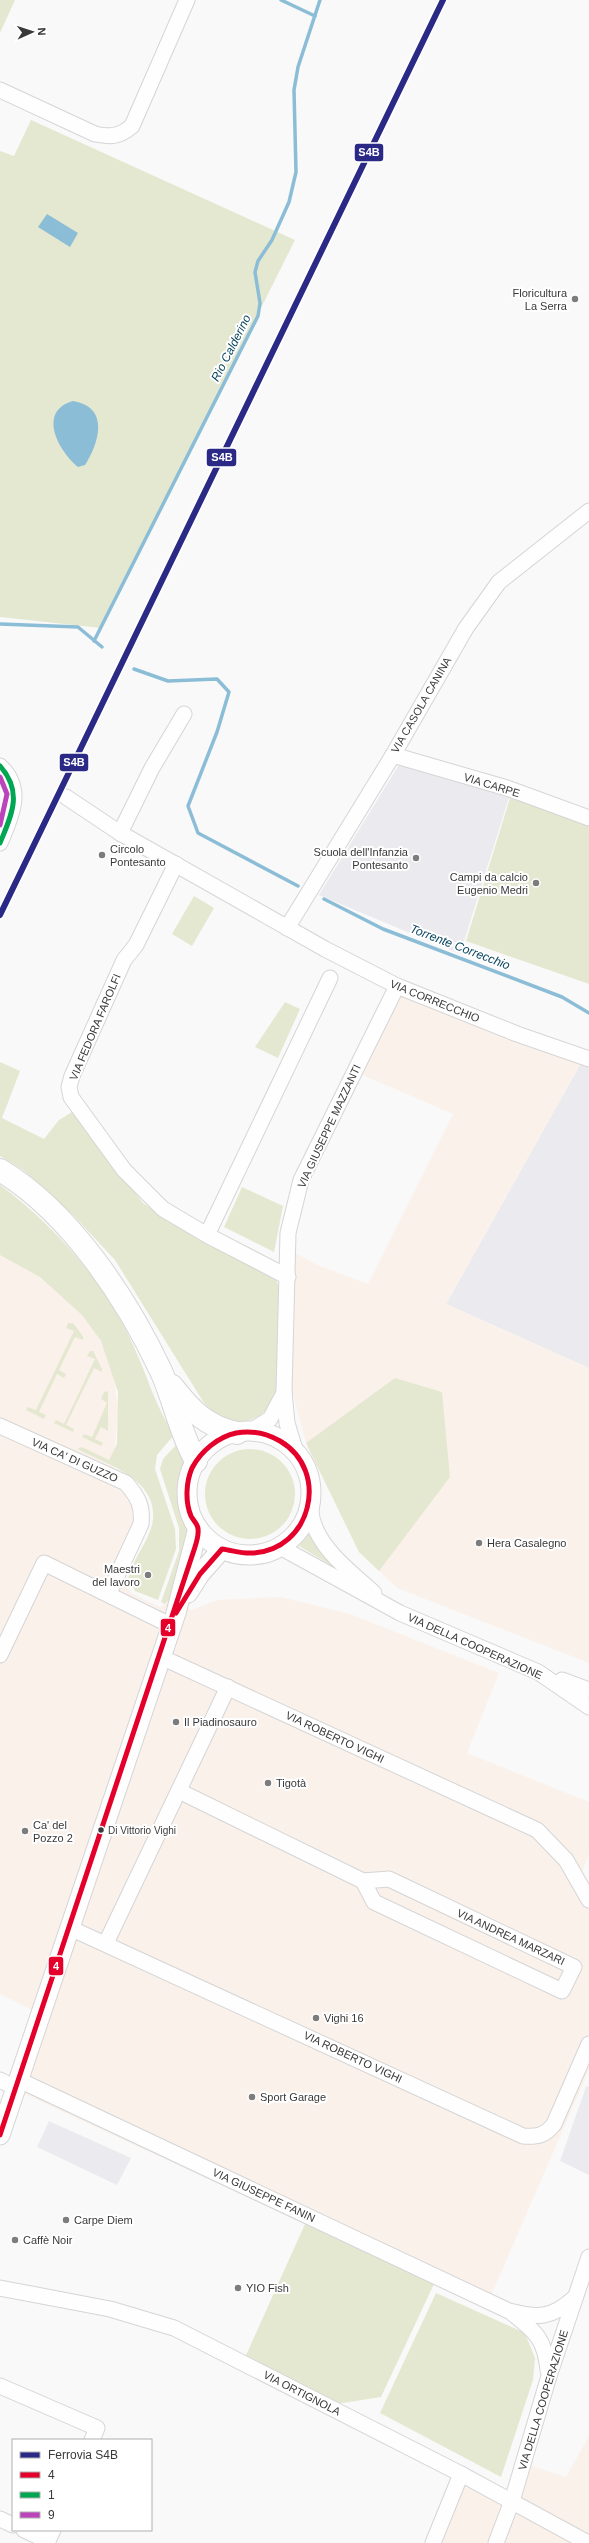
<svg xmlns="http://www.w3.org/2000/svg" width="589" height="2543" viewBox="0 0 589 2543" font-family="Helvetica,sans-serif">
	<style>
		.built { fill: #ebebef }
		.industrial { fill: #fbf1eb }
		.green { fill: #e5e8d0 }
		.water { fill: #8cbdd7 }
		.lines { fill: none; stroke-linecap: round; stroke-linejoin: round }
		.stream { stroke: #8cbdd7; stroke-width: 3.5 }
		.minor-casing { stroke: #d5d5d5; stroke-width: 17 }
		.major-casing { stroke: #d5d5d5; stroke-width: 21 }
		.highway-casing { stroke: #d5d5d5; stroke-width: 24 }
		.minor { stroke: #fefefe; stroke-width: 15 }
		.major { stroke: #fefefe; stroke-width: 19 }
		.highway { stroke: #fefefe; stroke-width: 22 }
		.bus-1-casing { stroke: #fff; stroke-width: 8 }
		.bus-2-casing { stroke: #fff; stroke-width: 8 }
		.bus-3-casing { stroke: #fff; stroke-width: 8 }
		.bus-1 { stroke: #e4002b; stroke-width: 5 }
		.bus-2 { stroke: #00a651; stroke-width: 5 }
		.bus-3 { stroke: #b4b; stroke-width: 5 }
		.rail-1-casing { stroke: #fff; stroke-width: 9 }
		.rail-1 { stroke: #2a2a86; stroke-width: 6 }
		.poi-dot { fill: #7c7c7d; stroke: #fff; stroke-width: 1.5 }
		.bus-dot { fill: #39393a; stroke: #fff; stroke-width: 1.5 }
		.labels { text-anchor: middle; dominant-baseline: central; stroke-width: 4; stroke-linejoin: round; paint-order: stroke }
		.bus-label { font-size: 10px; fill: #39393a; stroke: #fff; text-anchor: start }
		.poi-label { font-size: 11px; fill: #39393a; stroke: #fff; text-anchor: start }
		.street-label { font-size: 11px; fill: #39393a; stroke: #fff }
		.water-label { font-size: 12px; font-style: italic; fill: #0a4560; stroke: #fff }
		.line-badge { stroke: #fff; stroke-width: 1.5 }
		.badge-label { font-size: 11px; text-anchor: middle; font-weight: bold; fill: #fff }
	</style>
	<rect width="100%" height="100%" fill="#f9f9f9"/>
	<!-- built -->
	<g class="built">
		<polygon points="400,763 510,794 460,954 319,895"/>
		<polygon points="586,1054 589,1055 589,1368 446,1304"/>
		<polygon points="589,2086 589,2175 560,2161 586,2087"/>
		<polygon points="49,2121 131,2158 117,2185 37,2147"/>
	</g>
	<!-- industrial -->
	<g class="industrial">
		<polygon points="400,984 586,1054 446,1304 589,1368 589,1663 397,1588 359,1552 306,1443 292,1390 289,1250 320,1266 368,1284 453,1114 353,1071"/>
		<polygon points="0,1248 44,1268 91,1324 112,1364 118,1408 113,1469 141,1488 150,1507 149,1523 127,1570 124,1579 127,1588 133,1594 160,1607 171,1601 192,1610 217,1600 281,1597 350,1614 499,1673 467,1753 589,1802 589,1854 582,1872 589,1892 589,2070 487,2305 434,2284 16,2090 42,2015 0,1994"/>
		<polygon points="589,2436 589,2543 427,2543 456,2483 506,2504 520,2462 566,2477"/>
	</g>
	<!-- green -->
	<g class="green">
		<polygon points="0,0 15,0 0,33"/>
		<polygon points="31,120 295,240 101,628 0,617 0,151 14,156"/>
		<polygon points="510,798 589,824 589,984 466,941"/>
		<polygon points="194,896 214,908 192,946 172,934"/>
		<polygon points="285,1002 300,1009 278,1058 255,1047"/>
		<polygon points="0,1062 20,1071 2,1118 44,1139 59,1120 72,1112 143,1203 171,1222 276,1279 279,1288 277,1392 269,1408 258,1417 248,1421 229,1421 214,1413 204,1403 115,1260 73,1215 23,1170 0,1156"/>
		<path d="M0 1185C55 1226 106 1283 134 1347 148 1378 155 1405 174 1435L157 1455 155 1469 175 1529 176 1549 158 1600 135 1591 128 1579C132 1560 147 1544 152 1525 162 1480 108 1465 77 1449L82 1447 109 1460 117 1444 118 1392 101 1341 82 1315 40 1277 0 1255Z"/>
		<polygon points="242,1187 283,1206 274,1252 224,1227"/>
		<polygon points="68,1323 73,1323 83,1336 83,1340 75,1337 59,1370 66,1374 64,1378 57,1374 39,1412 46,1415 44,1419 26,1410 28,1407 36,1410 74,1331 66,1328"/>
		<polygon points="90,1351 93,1351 102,1369 102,1372 94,1368 66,1425 74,1429 73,1432 54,1423 56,1420 64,1424 95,1359 87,1356"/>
		<polygon points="395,1378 442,1392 450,1477 379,1571 359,1552 306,1443"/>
		<polygon points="108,1391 108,1431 101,1427 95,1439 103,1443 101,1446 82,1437 84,1434 92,1437 107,1403 101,1399 104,1392"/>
		<polygon points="177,1444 184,1460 179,1504 189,1530 170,1599 165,1604 161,1602 179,1551 179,1528 160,1469 163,1459"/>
		<circle cx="250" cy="1494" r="45"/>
		<polygon points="309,1534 334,1567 299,1546"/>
		<polygon points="305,2224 434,2284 381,2397 330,2405 243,2362"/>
		<polygon points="436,2293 525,2333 535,2358 533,2380 501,2477 380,2413"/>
	</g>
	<!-- water -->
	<g class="water">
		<polygon points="47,214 78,233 70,247 38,227"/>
		<path d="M73 401C109 407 100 441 85 465L78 467C58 451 37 411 73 401Z"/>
	</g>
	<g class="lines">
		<!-- stream -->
		<g class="stream">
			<polyline points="281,0 315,16"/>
			<polyline points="0,624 78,627 102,647"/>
			<polyline points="94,641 258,316 260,303 255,272 258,261 272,240 289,202 296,172 294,90 298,67 320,0"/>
			<polyline points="134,669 168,681 217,679 229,692 217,732 188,806 198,833 298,886"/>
			<polyline points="324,899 383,929 562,997 589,1013"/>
		</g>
		<!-- minor casing -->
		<g class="minor-casing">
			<g id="minor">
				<path d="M0 90 95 134C111 137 119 137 132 126L187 0"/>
				<polyline points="393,755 507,788 589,818"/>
				<path d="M0 766C25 789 11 817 0 843"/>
				<polyline points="66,797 120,833 325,949 397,986 517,1034 589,1059"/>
				<polyline points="120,833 152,768 184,714"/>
				<polyline points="176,864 136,945 124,960 72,1076 69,1087 71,1097 124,1170 163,1209 207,1235 288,1277"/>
				<polyline points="287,928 393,755 466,628 499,582 589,511"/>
				<polyline points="207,1235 330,978"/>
				<path d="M0 1426 126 1483C138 1497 143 1506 141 1524L109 1593"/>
				<polyline points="249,1432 270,1419 284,1393"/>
				<polyline points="296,1453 287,1423 284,1392 288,1233 301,1180 397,986"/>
				<path d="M310 1484C310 1495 310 1507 312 1518 319 1549 352 1573 374 1593"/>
				<polyline points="280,1547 400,1613 538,1672 589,1707"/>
				<polyline points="0,1655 44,1563 172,1626"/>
				<polyline points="161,1657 537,1830 566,1860 589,1900"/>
				<polyline points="562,1680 589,1690"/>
				<polyline points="179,1791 363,1881 389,1879 574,1967 562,1991 374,1902 363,1881"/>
				<path d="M70 1928 523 2136C537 2137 545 2136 554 2124L589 2044"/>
				<polyline points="106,1943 228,1687"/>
				<polyline points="0,2080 16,2088"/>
				<path d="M19 2080 509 2311C538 2318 551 2319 574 2298"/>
				<polyline points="0,2288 110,2309 174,2328 461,2474 588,2543"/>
				<path d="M512 2313C535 2331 545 2339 548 2370"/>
				<polyline points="0,2386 97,2428 92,2440"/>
				<polyline points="0,2519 13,2525"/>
				<polyline points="24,2530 48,2541 53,2530"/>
				<polyline points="433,2543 461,2474"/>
				<polyline points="496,2543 512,2501 549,2376 589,2257"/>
			</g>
		</g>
		<!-- major casing -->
		<g class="major-casing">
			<g id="major">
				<circle cx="249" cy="1493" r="62"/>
				<polyline points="188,1593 200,1574 222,1549"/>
				<polyline points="0,2135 176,1613 198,1528"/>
			</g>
		</g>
		<!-- highway casing -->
		<g class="highway-casing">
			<g id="highway">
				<path d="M0 1170C70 1212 127 1299 161 1371 174 1400 180 1433 196 1461"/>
				<path d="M172 1386C190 1409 206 1427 237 1433"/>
			</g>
		</g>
		<!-- minor -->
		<use href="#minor" class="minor"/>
		<!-- major -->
		<use href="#major" class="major"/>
		<!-- highway -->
		<use href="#highway" class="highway"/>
		<!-- bus-1 casing -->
		<g class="bus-1-casing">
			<path id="bus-1" d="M0 2135 194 1550C196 1544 199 1536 198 1529 198 1524 193 1520 191 1516 185 1502 186 1482 192 1468 201 1451 218 1437 236 1433 252 1430 266 1433 280 1441 331 1471 311 1551 252 1553 243 1554 231 1550 222 1549L200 1574 176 1613"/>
		</g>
		<!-- bus-2 casing -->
		<g class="bus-2-casing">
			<path id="bus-2" d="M0 766C23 792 12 814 0 843"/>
		</g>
		<!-- bus-3 casing -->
		<g class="bus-3-casing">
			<polyline id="bus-3" points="0,777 7,794 0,825"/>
		</g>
		<!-- bus-1 -->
		<use href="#bus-1" class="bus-1"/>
		<!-- bus-2 -->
		<use href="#bus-2" class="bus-2"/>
		<!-- bus-3 -->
		<use href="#bus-3" class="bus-3"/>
		<!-- rail-1 casing -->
		<g class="rail-1-casing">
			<polyline id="rail-1" points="0,915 443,0"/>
		</g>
		<!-- rail-1 -->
		<use href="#rail-1" class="rail-1"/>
	</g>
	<!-- markers -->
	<g class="poi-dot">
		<circle cx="575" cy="299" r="4"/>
		<circle cx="102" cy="855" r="4"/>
		<circle cx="416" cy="858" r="4"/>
		<circle cx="536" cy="883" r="4"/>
		<circle cx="479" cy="1543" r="4"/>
		<circle cx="148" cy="1575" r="4"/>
		<circle cx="176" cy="1722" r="4"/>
		<circle cx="268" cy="1783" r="4"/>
		<circle cx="25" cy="1831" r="4"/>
		<circle cx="316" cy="2018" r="4"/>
		<circle cx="252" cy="2097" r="4"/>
		<circle cx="66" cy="2220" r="4"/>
		<circle cx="15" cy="2240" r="4"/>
		<circle cx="238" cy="2288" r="4"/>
	</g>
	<circle class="bus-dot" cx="101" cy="1830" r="3.5"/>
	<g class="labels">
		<!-- bus labels -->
		<g class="bus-label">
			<text x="108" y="1830">Di Vittorio Vighi</text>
		</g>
		<!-- poi labels -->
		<g class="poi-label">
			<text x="567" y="293" text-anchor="end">Floricultura<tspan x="567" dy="13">La Serra</tspan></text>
			<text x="110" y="849">Circolo<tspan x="110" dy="13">Pontesanto</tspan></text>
			<text x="408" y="852" text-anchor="end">Scuola dell'Infanzia<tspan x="408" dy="13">Pontesanto</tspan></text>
			<text x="528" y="877" text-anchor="end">Campi da calcio<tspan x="528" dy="13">Eugenio Medri</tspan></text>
			<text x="487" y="1543">Hera Casalegno</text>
			<text x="140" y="1569" text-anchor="end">Maestri<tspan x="140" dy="13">del lavoro</tspan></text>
			<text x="184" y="1722">Il Piadinosauro</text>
			<text x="276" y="1783">Tigotà</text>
			<text x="33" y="1825">Ca' del<tspan x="33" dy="13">Pozzo 2</tspan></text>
			<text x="324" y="2018">Vighi 16</text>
			<text x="260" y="2097">Sport Garage</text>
			<text x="74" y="2220">Carpe Diem</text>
			<text x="23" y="2240">Caffè Noir</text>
			<text x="246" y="2288">YIO Fish</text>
		</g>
		<!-- street labels -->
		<g class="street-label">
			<text transform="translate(421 705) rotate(-60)">VIA CASOLA CANINA</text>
			<text transform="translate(492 785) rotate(17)">VIA CARPE</text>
			<text transform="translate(435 1001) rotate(22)">VIA CORRECCHIO</text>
			<text transform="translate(95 1027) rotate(-67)">VIA FEDORA FAROLFI</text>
			<text transform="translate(329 1126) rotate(-65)">VIA GIUSEPPE MAZZANTI</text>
			<text transform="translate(75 1460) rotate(24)">VIA CA' DI GUZZO</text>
			<text transform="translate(475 1646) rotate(24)">VIA DELLA COOPERAZIONE</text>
			<text transform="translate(335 1737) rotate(25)">VIA ROBERTO VIGHI</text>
			<text transform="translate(511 1937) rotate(25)">VIA ANDREA MARZARI</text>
			<text transform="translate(353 2057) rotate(25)">VIA ROBERTO VIGHI</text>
			<text transform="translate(264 2195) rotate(25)">VIA GIUSEPPE FANIN</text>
			<text transform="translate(302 2393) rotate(27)">VIA ORTIGNOLA</text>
			<text transform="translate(543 2400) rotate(-73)">VIA DELLA COOPERAZIONE</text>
		</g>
		<!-- water labels -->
		<g class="water-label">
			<text transform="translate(231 348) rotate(-63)">Rio Calderino</text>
			<text transform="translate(460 947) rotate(21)">Torrente Correcchio</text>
		</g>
	</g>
	<g class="line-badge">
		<rect x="354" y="143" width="30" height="19" rx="4" fill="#2a2a86"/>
		<rect x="206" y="448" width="31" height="19" rx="4" fill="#2a2a86"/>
		<rect x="59" y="753" width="30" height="19" rx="4" fill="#2a2a86"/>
		<rect x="160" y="1618" width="16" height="19" rx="4" fill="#e4002b"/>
		<rect x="48" y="1956" width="16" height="20" rx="4" fill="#e4002b"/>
	</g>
	<g class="badge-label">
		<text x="369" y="156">S4B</text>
		<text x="222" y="461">S4B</text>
		<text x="74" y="766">S4B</text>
		<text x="168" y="1632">4</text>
		<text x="56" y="1970">4</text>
	</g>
	<!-- legend -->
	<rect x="12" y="2439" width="140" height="92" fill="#ffffff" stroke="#b0b0b0"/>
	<rect x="20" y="2452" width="20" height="6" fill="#2a2a86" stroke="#b0b0b0"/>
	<text x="48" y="2459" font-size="12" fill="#39393a">Ferrovia S4B</text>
	<rect x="20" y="2472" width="20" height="6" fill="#e4002b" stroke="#b0b0b0"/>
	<text x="48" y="2479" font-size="12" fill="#39393a">4</text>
	<rect x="20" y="2492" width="20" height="6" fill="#00a651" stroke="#b0b0b0"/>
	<text x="48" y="2499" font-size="12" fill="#39393a">1</text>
	<rect x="20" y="2512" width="20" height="6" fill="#bb44bb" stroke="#b0b0b0"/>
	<text x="48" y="2519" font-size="12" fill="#39393a">9</text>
	<!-- north arrow -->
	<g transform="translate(32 32) rotate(87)" stroke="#ffffff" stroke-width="3" paint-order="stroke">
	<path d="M0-3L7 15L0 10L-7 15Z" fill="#39393a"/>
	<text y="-6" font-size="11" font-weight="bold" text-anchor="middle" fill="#39393a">N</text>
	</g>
</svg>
